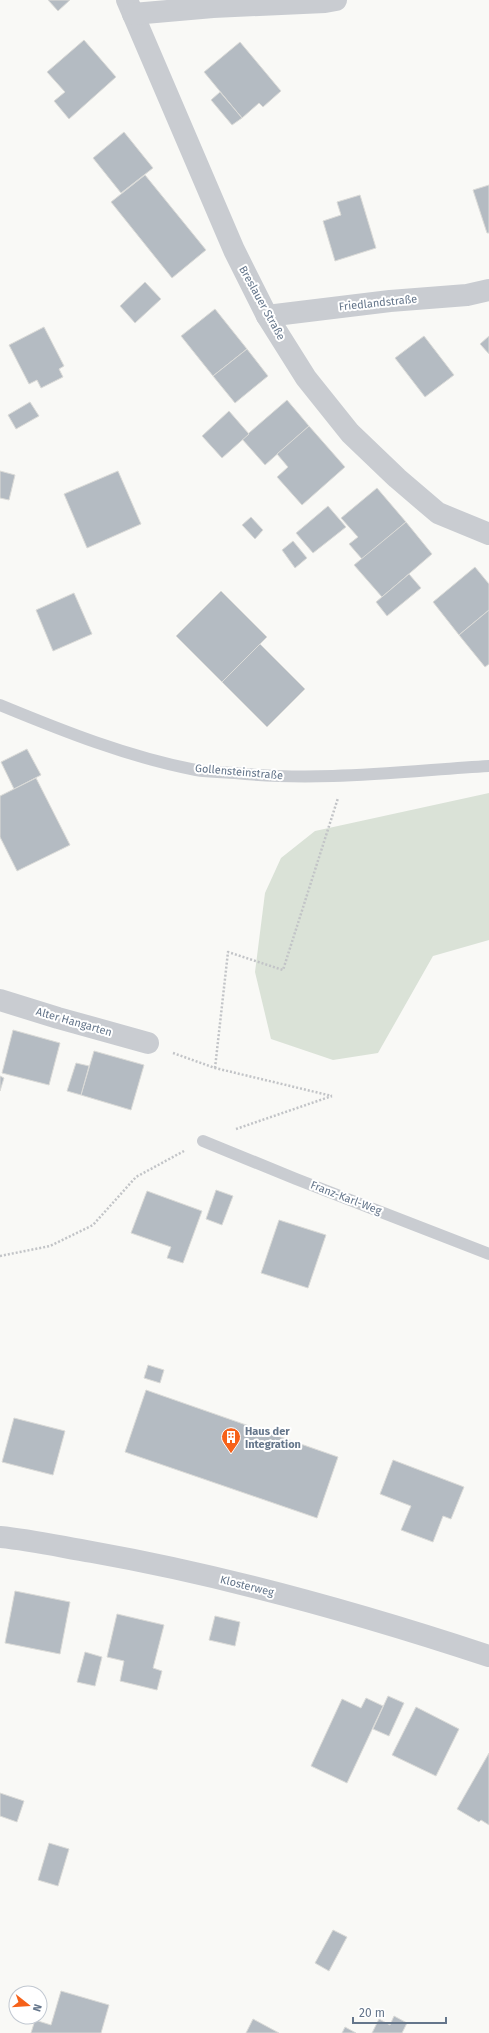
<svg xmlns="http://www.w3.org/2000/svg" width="489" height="2033" viewBox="0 0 489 2033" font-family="'Fira Sans',sans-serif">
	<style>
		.green { fill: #dae2d7 }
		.building { fill: #b4bbc2; stroke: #dbdbd8 }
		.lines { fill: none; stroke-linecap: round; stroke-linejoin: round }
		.path { stroke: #c2c4c7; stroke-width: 2.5; stroke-dasharray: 2 2; stroke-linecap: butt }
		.service { stroke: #c9ccd1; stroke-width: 12 }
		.minor { stroke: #c9ccd1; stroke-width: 22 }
		.labels { text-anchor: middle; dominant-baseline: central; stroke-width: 4; stroke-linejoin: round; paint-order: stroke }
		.street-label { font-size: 11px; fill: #65768b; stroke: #fff }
		.poi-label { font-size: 11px; font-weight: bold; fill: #65768b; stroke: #fff; text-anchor: start }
	</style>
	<rect width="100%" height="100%" fill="#f9f9f6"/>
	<!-- green -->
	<polygon class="green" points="489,793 489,940 433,956 378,1053 333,1060 271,1039 255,972 265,893 281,858 315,831"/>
	<!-- building -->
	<g class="building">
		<polygon points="48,0 70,0 58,11"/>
		<polygon points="84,40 116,77 69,119 54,101 65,92 47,72"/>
		<polygon points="240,42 281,91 263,107 259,103 242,118 204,72"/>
		<polygon points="220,92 242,118 232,125 211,100"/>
		<polygon points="124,132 153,168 121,193 93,158"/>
		<polygon points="145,175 206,250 172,278 111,202"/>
		<polygon points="489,185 489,233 487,233 473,190"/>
		<polygon points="360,195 376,248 335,261 323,221 341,215 337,202"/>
		<polygon points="145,282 161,299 135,323 120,306"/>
		<polygon points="215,309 247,349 213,376 181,336"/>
		<polygon points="44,327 64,366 59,369 63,377 41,388 37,380 29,384 9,345"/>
		<polygon points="424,336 454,375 425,397 395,358"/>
		<polygon points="489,336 489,354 480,344"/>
		<polygon points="247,349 268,376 235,403 213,376"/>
		<polygon points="287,400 309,426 265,465 242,439"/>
		<polygon points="30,402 39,416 16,429 8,415"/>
		<polygon points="229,411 249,434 222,458 202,436"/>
		<polygon points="309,426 345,467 302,505 277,477 288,467 277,454"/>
		<polygon points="0,471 15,475 9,500 0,498"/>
		<polygon points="118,471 141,524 87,548 64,494"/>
		<polygon points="377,488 406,522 362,559 349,544 358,537 341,518"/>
		<polygon points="328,506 346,527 313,553 296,533"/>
		<polygon points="251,517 263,530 255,539 242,525"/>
		<polygon points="406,522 432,554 382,597 354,565"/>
		<polygon points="293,541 307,558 295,568 282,550"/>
		<polygon points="475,567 489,584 489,610 459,635 433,602"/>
		<polygon points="409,574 421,588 387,616 376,602"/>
		<polygon points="221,591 267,637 222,682 176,636"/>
		<polygon points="74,593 92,634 53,651 36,610"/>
		<polygon points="489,610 489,664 485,667 459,635"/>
		<polygon points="260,644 305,689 267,727 222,682"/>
		<polygon points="27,749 41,775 14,789 1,762"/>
		<polygon points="36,778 70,845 17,871 0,837 0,796"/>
		<polygon points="13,1030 60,1043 49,1085 2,1073"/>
		<polygon points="94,1051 144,1065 131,1110 81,1095"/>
		<polygon points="76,1063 89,1066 81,1095 67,1091"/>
		<polygon points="0,1076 4,1078 0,1091"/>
		<polygon points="216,1190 233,1196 222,1225 206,1219"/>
		<polygon points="147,1191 202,1211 183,1263 167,1258 171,1247 131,1233"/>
		<polygon points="279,1220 326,1235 308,1288 261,1273"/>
		<polygon points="148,1365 164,1370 160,1383 144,1378"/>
		<polygon points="146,1390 338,1457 317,1518 125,1452"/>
		<polygon points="14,1418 65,1431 53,1475 2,1462"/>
		<polygon points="393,1460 464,1487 451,1519 443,1516 433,1542 401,1530 411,1506 380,1494"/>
		<polygon points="15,1591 70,1602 60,1654 5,1643"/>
		<polygon points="117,1614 164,1625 153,1668 162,1671 157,1690 120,1681 124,1661 107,1657"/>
		<polygon points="215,1616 240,1622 235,1646 209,1640"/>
		<polygon points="85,1652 102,1657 95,1686 77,1682"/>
		<polygon points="388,1696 404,1703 389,1736 373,1729"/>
		<polygon points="366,1698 383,1706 347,1783 311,1766 342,1699 361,1708"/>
		<polygon points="416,1707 459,1729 436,1776 392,1755"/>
		<polygon points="489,1753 489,1825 481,1820 479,1822 457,1809"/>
		<polygon points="0,1793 24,1801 17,1822 0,1816"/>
		<polygon points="49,1843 69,1849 58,1886 38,1880"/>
		<polygon points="333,1930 347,1937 329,1971 315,1963"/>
		<polygon points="61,1991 109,2005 101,2033 31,2033 35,2020 51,2025"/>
		<polygon points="394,2016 407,2023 402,2033 372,2033 379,2019 390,2025"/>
		<polygon points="253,2019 279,2033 246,2033"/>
		<polygon points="345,2027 356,2033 342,2033"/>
	</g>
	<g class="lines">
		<!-- path -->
		<g class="path">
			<polyline points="173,1053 215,1068 332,1096"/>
			<polyline points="215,1068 228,952 283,970 338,798"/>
			<polyline points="236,1129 332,1096"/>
			<polyline points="0,1256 50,1246 93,1225 136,1177 184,1151"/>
		</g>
		<!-- service -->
		<g class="service">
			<path d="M0 705C63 731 128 757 196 770 208 772 222 772 235 773 319 782 405 771 489 766"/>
			<polyline points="203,1141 296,1179 489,1254"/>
		</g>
		<!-- minor -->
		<g class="minor">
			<polyline points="127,0 234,250 267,316 306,378 350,433 397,478 438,513 489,534"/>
			<polyline points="133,14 213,7 325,2 336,0"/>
			<polyline points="267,316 390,301 467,295 489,290"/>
			<polyline points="0,1000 58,1018 148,1043"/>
			<path d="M0 1537C31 1540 62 1547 92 1552 227 1576 359 1613 489 1656"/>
		</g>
	</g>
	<!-- icons -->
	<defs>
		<g id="building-pin" transform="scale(1)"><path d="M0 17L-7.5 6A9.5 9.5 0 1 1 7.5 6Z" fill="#f66119" stroke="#fff"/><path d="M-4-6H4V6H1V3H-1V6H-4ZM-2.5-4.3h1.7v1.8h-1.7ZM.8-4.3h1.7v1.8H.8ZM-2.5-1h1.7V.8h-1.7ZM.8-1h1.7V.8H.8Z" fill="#fff"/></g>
	</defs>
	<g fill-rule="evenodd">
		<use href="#building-pin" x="231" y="1437"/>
	</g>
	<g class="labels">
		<!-- street labels -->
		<g class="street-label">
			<text transform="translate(262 303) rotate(61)">Breslauer Straße</text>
			<text transform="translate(378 303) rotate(-6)">Friedlandstraße</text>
			<text transform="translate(239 772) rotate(5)">Gollensteinstraße</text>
			<text transform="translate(74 1022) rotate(16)">Alter Hangarten</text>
			<text transform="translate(346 1198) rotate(21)">Franz-Karl-Weg</text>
			<text transform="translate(247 1586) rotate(14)">Klosterweg</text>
		</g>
		<!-- poi labels -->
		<g class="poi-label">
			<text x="245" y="1431">Haus der<tspan x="245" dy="13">Integration</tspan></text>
		</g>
	</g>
	<!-- north arrow -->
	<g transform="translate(28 2005) rotate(107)"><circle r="19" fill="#ffffff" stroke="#c1c8d1"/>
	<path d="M0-3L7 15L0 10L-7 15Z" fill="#f66119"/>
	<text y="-6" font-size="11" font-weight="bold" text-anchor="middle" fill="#65768b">N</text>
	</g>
	<!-- scale -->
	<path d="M353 2017v6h93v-6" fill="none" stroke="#65768b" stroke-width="2"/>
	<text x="359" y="2017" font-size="12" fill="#65768b" stroke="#ffffff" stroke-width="3" paint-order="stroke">20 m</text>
</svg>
